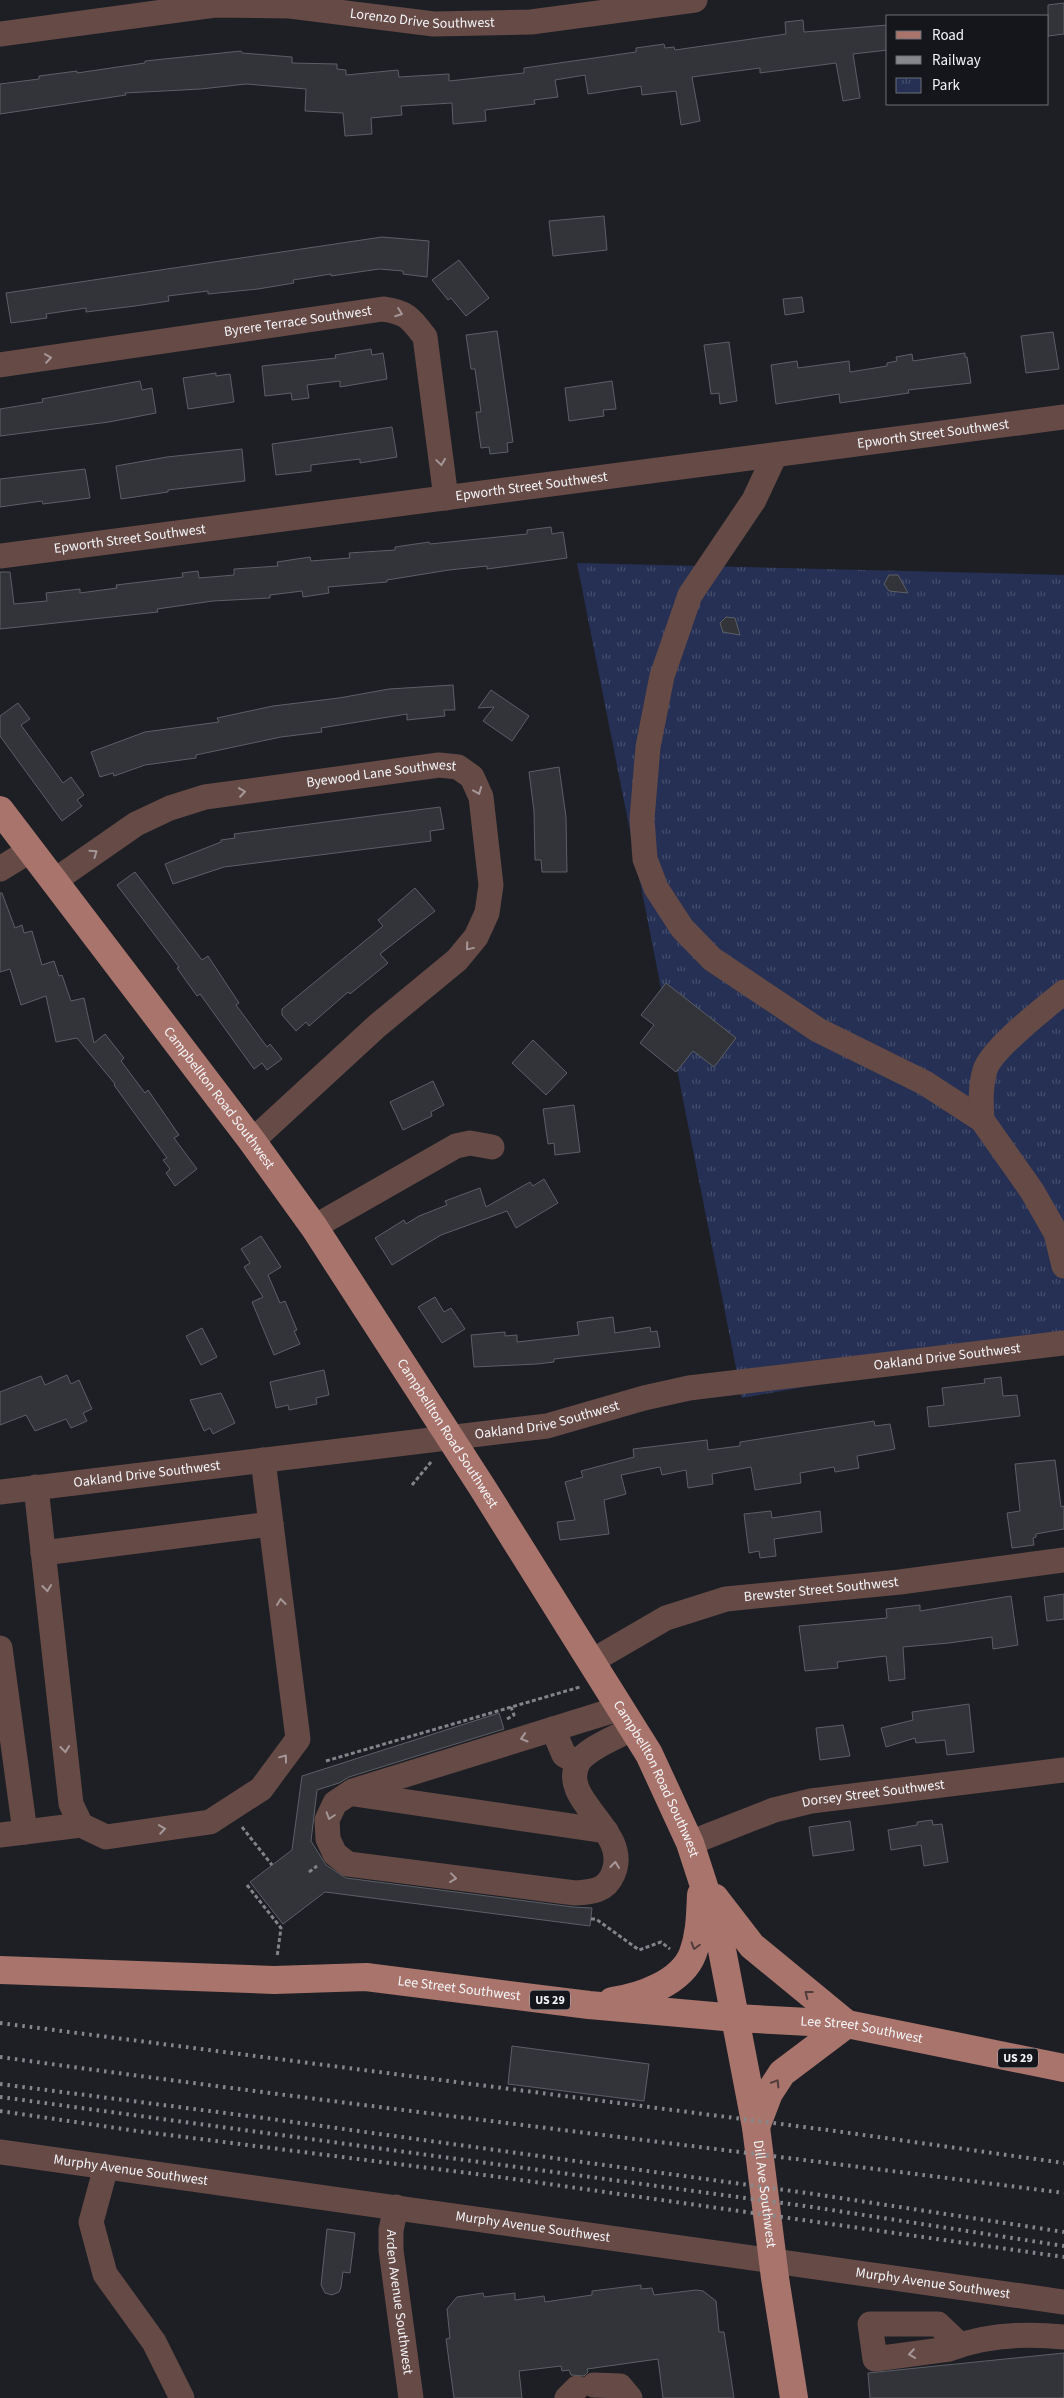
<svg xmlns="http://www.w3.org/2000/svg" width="1064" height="2398" viewBox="0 0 1064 2398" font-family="'Source Sans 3',sans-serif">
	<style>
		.park { fill: url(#park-tufts) }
		.building { fill: #32343a; stroke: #5c5f65 }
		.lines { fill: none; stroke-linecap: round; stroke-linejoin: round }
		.path { stroke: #828489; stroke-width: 3; stroke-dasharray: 4 2.5; stroke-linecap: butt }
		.minor { stroke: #654a46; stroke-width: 25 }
		.major { stroke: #a9746b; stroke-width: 28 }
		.rail { stroke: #86888d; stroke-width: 4; stroke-dasharray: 2.5 5; stroke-linecap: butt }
		.oneway { stroke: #a59797 }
		.oneway2 { stroke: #503c3c }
		.labels { text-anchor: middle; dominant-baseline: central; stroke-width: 4; stroke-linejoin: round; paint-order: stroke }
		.shield { fill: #14161c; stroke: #b0b2b7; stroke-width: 1 }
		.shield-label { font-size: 12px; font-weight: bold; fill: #f3f5f9 }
		.street-label { font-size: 14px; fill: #f3f5f9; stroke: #14161c }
	</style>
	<defs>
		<pattern id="park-tufts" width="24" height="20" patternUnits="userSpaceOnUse" patternTransform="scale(1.25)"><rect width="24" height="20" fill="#253054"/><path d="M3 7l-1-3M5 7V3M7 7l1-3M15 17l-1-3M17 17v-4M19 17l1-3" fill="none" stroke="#454f6d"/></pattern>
	</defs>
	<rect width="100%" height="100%" fill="#1d1f25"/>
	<!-- park -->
	<polygon class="park" points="577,563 1064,575 1064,1341 742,1398"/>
	<!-- building -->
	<g class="building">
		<polygon points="1064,3 1064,34 1048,36 1048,5"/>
		<polygon points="803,20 804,32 888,25 888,50 853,54 860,98 843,101 836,63 760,73 760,68 692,77 700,121 681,125 676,91 642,95 641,86 588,94 585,75 555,80 558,97 534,100 535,104 485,110 486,121 453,124 452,103 401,106 402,115 371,118 372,134 345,136 343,113 305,111 306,89 246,84 201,89 125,93 126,95 0,114 0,84 39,79 39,76 77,71 77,73 145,63 145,61 241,51 242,53 292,57 292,63 337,64 337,69 346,70 346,75 398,70 399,77 449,74 449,81 524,73 524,68 636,52 636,48 664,44 665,48 674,47 675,50 786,34 785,22"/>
		<polygon points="604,216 607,250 553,256 549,221"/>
		<polygon points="382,237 429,241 427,277 403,274 403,271 379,269 331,276 331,274 293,280 294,283 258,289 208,294 208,291 168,296 169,301 135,306 86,312 86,308 46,314 47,318 11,323 6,293"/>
		<polygon points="459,260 489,298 466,316 451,298 448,300 432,280"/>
		<polygon points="802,297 804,312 785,315 783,299"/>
		<polygon points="497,331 513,442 507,443 508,452 490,454 489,447 481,448 476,412 481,412 475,369 471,369 466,335"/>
		<polygon points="1053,332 1059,369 1026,373 1021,336"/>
		<polygon points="729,342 737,401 720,404 719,393 711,394 704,345"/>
		<polygon points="371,349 372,355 383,353 387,379 340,387 340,381 307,385 309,398 292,400 291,393 265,396 262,366 336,358 335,355"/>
		<polygon points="965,353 965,357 967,357 971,383 908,390 909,393 840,403 839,394 776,404 771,365 797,361 798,368 849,361 850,372 887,366 887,363 897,361 896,357 912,354 913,361"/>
		<polygon points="216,373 216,376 230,374 234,402 188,409 183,378"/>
		<polygon points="140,381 142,390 152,388 156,413 109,422 0,436 0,409 43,402 42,399"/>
		<polygon points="612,381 616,409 603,410 604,416 569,421 565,388"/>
		<polygon points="392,427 397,457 360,463 360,459 311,465 311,471 276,475 272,444"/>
		<polygon points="242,449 245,481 168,490 168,492 121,499 116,466 167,457"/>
		<polygon points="85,469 90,498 43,504 42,501 0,507 0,479"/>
		<polygon points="551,527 552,534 563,532 567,558 487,569 487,566 449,570 387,580 387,582 328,587 329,593 303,597 302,591 270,595 270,598 213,601 157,609 158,612 0,629 0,572 10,572 14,604 47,601 46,593 80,589 80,593 117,588 116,585 183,577 182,573 198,571 199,578 234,575 234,569 278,566 277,562 310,557 311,561 350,558 349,553 395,550 395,547 429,542 430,544 527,534 527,530"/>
		<polygon points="889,575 898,575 908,593 889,591 884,584"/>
		<polygon points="726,617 735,618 740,635 723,632 720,623"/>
		<polygon points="453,685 455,710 444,710 445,716 407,720 407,714 321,728 322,732 281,737 196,755 196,758 145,765 114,776 113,773 100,777 91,752 145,732 219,722 217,718 273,706 339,698 389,689"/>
		<polygon points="491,690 529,716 512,741 483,721 494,707 478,708"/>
		<polygon points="18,703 30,719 21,725 63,783 71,777 84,795 77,800 82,806 62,821 0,736 0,716"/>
		<polygon points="559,767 566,817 567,872 542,872 541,860 535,860 534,811 529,772"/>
		<polygon points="440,807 444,829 430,831 431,841 224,867 173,884 165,864 221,842 221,840 235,838 234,834"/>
		<polygon points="135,872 202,960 208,956 239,1003 236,1005 267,1047 270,1044 282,1059 267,1070 262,1063 254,1069 200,994 197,996 177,968 179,967 117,885"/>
		<polygon points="415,888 435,911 380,954 388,963 350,994 348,992 309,1026 306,1022 296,1031 282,1015 282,1009 383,926 378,920"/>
		<polygon points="0,893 2,893 15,928 22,925 24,933 32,931 42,965 54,961 59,976 62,975 71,1001 84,998 94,1043 105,1034 124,1058 121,1061 145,1093 148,1090 179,1135 174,1138 197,1169 175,1186 166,1173 170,1169 163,1160 167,1158 114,1085 115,1084 77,1038 56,1042 46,996 21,1005 10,969 0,972"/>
		<polygon points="666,983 736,1038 714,1067 693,1051 676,1072 640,1043 654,1025 641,1015"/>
		<polygon points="533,1040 567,1073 546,1095 512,1063"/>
		<polygon points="433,1081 444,1105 431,1112 432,1116 403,1130 390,1102"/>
		<polygon points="574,1105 580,1152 555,1155 554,1143 548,1144 543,1109"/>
		<polygon points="544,1179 558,1203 516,1228 507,1211 441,1235 392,1265 375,1238 404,1220 406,1224 419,1216 447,1205 445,1201 480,1188 486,1207 530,1182 533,1186"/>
		<polygon points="261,1236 281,1267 268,1275 280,1303 285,1301 297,1330 294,1331 300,1344 274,1355 252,1302 263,1297 244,1267 250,1263 241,1249"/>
		<polygon points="435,1297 444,1312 451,1308 465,1329 442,1343 418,1307"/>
		<polygon points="613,1317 615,1333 650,1327 651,1332 657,1331 660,1347 554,1359 554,1362 537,1364 474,1367 471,1335 505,1332 505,1336 517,1335 517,1342 579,1335 577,1322"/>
		<polygon points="202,1328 217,1357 201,1365 186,1336"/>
		<polygon points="324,1370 329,1395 316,1398 317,1404 289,1410 288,1405 276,1408 270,1382"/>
		<polygon points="67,1375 71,1384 79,1380 92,1409 83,1413 87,1421 71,1428 66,1419 35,1431 26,1415 0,1425 0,1392 41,1376 45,1385"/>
		<polygon points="1001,1377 1003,1396 1017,1395 1020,1416 929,1427 927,1407 944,1405 942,1388 985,1383 984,1379"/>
		<polygon points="221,1393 235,1423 213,1434 210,1428 204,1431 190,1400"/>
		<polygon points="874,1421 875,1426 890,1424 895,1449 857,1456 859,1468 835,1472 834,1467 800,1473 801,1483 755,1490 751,1467 712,1474 713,1484 688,1488 686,1470 662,1475 660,1467 621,1475 626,1494 604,1500 609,1534 560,1540 557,1522 575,1520 565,1482 583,1477 581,1471 634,1457 633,1449 707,1440 708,1450 740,1446 740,1442"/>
		<polygon points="1055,1460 1061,1507 1064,1506 1064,1529 1036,1534 1036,1537 1033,1538 1034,1545 1012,1548 1007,1513 1020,1511 1015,1464"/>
		<polygon points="771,1511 772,1518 820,1511 822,1532 774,1539 776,1556 760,1558 759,1551 749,1553 744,1514"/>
		<polygon points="1064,1594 1064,1619 1047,1621 1044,1597"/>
		<polygon points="1011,1596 1018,1645 993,1649 992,1637 949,1643 903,1647 905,1679 889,1681 886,1656 837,1662 838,1668 805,1671 799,1626 887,1618 886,1609 920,1605 920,1611"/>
		<polygon points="969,1704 974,1752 947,1755 945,1740 916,1743 915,1738 886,1747 881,1728 913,1720 912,1712"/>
		<polygon points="499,1713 504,1729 349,1777 339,1783 317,1790 311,1841 326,1865 346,1878 573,1907 592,1908 590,1926 325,1892 283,1924 250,1882 292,1850 302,1776"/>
		<polygon points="843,1725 850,1756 820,1760 816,1728"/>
		<polygon points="932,1820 933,1825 942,1824 948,1862 924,1866 921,1845 891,1850 888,1830 917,1825 917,1822"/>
		<polygon points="850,1821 854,1850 813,1856 809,1827"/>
		<polygon points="512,2046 649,2064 644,2101 508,2084"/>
		<polygon points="327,2229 355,2233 350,2273 343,2272 341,2287 339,2292 332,2295 325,2293 321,2285"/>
		<polygon points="641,2285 641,2289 652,2288 654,2295 696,2290 703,2291 716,2301 719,2332 724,2332 734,2398 663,2398 658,2359 587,2369 588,2372 584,2376 571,2375 569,2370 562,2371 561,2366 519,2371 522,2398 454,2398 446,2339 450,2338 447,2309 457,2297 483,2293 484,2297 515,2293 515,2300 544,2296 545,2302 592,2295 592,2291"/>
		<polygon points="1064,2353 1064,2398 870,2398 868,2373"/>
	</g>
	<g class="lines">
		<!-- path -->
		<g class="path">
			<polyline points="412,1485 431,1462"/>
			<polyline points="507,1719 514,1715 511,1707"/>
			<polyline points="326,1761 580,1687"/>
			<polyline points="242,1827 272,1865"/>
			<polyline points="309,1872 317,1866"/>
			<polyline points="247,1885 281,1928 277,1957"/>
			<polyline points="591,1919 596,1919 639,1950 661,1942 670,1949"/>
		</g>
		<!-- minor -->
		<g class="minor">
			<path id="s1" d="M0 34 215 5 290 6 434 24 531 22 695 0"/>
			<path id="s2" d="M0 365 383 309C407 312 411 319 425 337L446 498"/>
			<polyline points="775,455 754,500 690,595 662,676 648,747 642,819 645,859 656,888 682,928 712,959 818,1030 925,1083 982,1120 1032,1191 1056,1233 1064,1266"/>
			<path id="s3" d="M0 556 1064 417"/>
			<polyline points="0,869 31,850"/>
			<path id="s4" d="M54 881 136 824 170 808 205 797 439 765 458 767 472 777 481 797 491 885 487 913 476 937 457 960 377 1026 252 1141"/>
			<path d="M982 1120C981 1103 980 1087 985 1070 992 1048 1045 1008 1064 992"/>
			<polyline points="314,1227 456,1146 470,1143 492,1147"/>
			<polyline points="36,1487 71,1804 81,1825 106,1837 210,1822 261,1789 298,1739 263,1460"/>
			<path id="s5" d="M0 1492 547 1426 644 1398 689 1388 1064 1343"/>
			<polyline points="43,1553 271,1524"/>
			<polyline points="0,1648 25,1832"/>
			<path id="s6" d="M592 1661 666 1618 726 1599 900 1582 1064 1560"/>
			<path d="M621 1708 353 1791 335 1803 327 1820 328 1839 335 1854 348 1864 575 1893C592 1892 606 1891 613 1874 632 1831 558 1801 578 1763 585 1749 619 1736 633 1728"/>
			<polyline points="553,1729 564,1755 578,1763"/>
			<polyline points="354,1794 606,1831"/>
			<polyline points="0,1835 81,1825"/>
			<path id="s7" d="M690 1843 774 1810 811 1801 1064 1770"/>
			<path id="s8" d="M0 2152 1064 2302"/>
			<polyline points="106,2167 91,2222 105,2274 154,2342 182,2398"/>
			<path id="s9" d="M396 2207 391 2230V2250L411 2398"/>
			<path d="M960 2345 938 2324H870L875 2359 949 2349C985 2335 1026 2333 1064 2337"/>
			<polyline points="594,2385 620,2386 630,2398"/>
			<polyline points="567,2398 577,2388"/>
		</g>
		<!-- major -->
		<g class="major">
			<path id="s10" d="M0 810 252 1141 314 1227 482 1487 649 1754 690 1843 718 1929 756 2127 775 2278 794 2398"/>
			<polyline points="715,1898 752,1946 847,2024"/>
			<path id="s11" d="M0 1970 274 1980 366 1977 589 2005 736 2018 847 2024 1064 2068"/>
			<path d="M612 2001C640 1997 682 1983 693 1953 700 1934 700 1915 701 1895"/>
			<polyline points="756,2127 769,2093 782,2073 847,2024"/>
		</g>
		<!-- rail -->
		<g class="rail">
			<polyline points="0,2023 835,2131 1064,2163"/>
			<path d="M0 2057C354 2106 709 2147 1064 2193"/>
			<polyline points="0,2084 264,2118 814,2194 1064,2232"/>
			<polyline points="0,2097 812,2207 1064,2246"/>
			<polyline points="0,2111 137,2131 492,2176 1064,2257"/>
		</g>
	</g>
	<!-- one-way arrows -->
	<defs><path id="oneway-chevron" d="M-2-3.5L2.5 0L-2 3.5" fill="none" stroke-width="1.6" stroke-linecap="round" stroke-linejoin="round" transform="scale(1.25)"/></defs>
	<g class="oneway">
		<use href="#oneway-chevron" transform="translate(399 313) rotate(20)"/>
		<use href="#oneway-chevron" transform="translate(48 358) rotate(-8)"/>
		<use href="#oneway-chevron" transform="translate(441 462) rotate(82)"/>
		<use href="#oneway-chevron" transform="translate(478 791) rotate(68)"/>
		<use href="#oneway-chevron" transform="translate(242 792) rotate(-8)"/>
		<use href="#oneway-chevron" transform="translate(94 853) rotate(-35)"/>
		<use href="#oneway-chevron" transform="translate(469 947) rotate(130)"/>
		<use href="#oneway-chevron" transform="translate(47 1588) rotate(84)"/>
		<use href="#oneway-chevron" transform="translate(281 1602) rotate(-97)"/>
		<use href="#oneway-chevron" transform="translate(524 1738) rotate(163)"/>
		<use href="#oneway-chevron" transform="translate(65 1749) rotate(84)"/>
		<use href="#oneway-chevron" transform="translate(284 1758) rotate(-53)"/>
		<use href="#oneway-chevron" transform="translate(330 1816) rotate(108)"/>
		<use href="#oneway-chevron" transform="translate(162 1829) rotate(-9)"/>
		<use href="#oneway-chevron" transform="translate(615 1865) rotate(-84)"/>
		<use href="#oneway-chevron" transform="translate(453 1878) rotate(7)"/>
		<use href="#oneway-chevron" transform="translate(912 2354) rotate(172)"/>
	</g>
	<g class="oneway2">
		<use href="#oneway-chevron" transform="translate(695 1946) rotate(106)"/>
		<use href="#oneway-chevron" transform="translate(808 1994) rotate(-142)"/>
		<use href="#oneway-chevron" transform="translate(776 2083) rotate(-58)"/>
	</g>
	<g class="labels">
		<!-- shield labels -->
		<g class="shield">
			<rect x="530" y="1990.5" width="40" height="19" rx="4"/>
			<rect x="998" y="2048.5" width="40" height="19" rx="4"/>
		</g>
		<g class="shield-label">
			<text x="550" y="2000">US 29</text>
			<text x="1018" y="2058">US 29</text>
		</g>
		<!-- street labels -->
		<g class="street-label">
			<text stroke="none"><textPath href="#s1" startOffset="425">Lorenzo Drive Southwest</textPath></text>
			<text stroke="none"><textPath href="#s2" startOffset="301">Byrere Terrace Southwest</textPath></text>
			<text stroke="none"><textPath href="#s3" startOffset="941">Epworth Street Southwest</textPath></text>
			<text stroke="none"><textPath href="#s3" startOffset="536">Epworth Street Southwest</textPath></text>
			<text stroke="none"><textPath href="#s3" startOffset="131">Epworth Street Southwest</textPath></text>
			<text stroke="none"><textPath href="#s4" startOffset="352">Byewood Lane Southwest</textPath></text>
			<text stroke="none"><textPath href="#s10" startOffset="362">Campbellton Road Southwest</textPath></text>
			<text stroke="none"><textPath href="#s5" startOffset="958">Oakland Drive Southwest</textPath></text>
			<text stroke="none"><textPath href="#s5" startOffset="552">Oakland Drive Southwest</textPath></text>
			<text stroke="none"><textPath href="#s10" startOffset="768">Campbellton Road Southwest</textPath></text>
			<text stroke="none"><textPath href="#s5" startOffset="148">Oakland Drive Southwest</textPath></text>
			<text stroke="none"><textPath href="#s6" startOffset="244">Brewster Street Southwest</textPath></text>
			<text stroke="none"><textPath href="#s10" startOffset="1172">Campbellton Road Southwest</textPath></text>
			<text stroke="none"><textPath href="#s7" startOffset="191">Dorsey Street Southwest</textPath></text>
			<text stroke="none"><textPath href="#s11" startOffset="460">Lee Street Southwest</textPath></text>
			<text stroke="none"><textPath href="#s11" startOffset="865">Lee Street Southwest</textPath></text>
			<text stroke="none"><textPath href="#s8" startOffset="132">Murphy Avenue Southwest</textPath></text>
			<text stroke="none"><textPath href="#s10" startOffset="1604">Dill Ave Southwest</textPath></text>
			<text stroke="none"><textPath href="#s8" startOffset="538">Murphy Avenue Southwest</textPath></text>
			<text stroke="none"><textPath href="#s8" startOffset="942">Murphy Avenue Southwest</textPath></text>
			<text stroke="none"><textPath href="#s9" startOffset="96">Arden Avenue Southwest</textPath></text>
		</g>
	</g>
	<!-- legend -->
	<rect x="886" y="15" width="162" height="90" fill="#14161c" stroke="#6d6f74"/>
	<rect x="896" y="31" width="25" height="8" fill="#a9746b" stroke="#6d6f74"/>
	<text x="932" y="40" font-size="15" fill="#f3f5f9">Road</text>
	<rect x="896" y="56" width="25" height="8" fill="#86888d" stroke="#6d6f74"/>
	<text x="932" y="65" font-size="15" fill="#f3f5f9">Railway</text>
	<rect x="896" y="78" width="25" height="15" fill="url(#park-tufts)" stroke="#6d6f74"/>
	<text x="932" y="90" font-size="15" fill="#f3f5f9">Park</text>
</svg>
